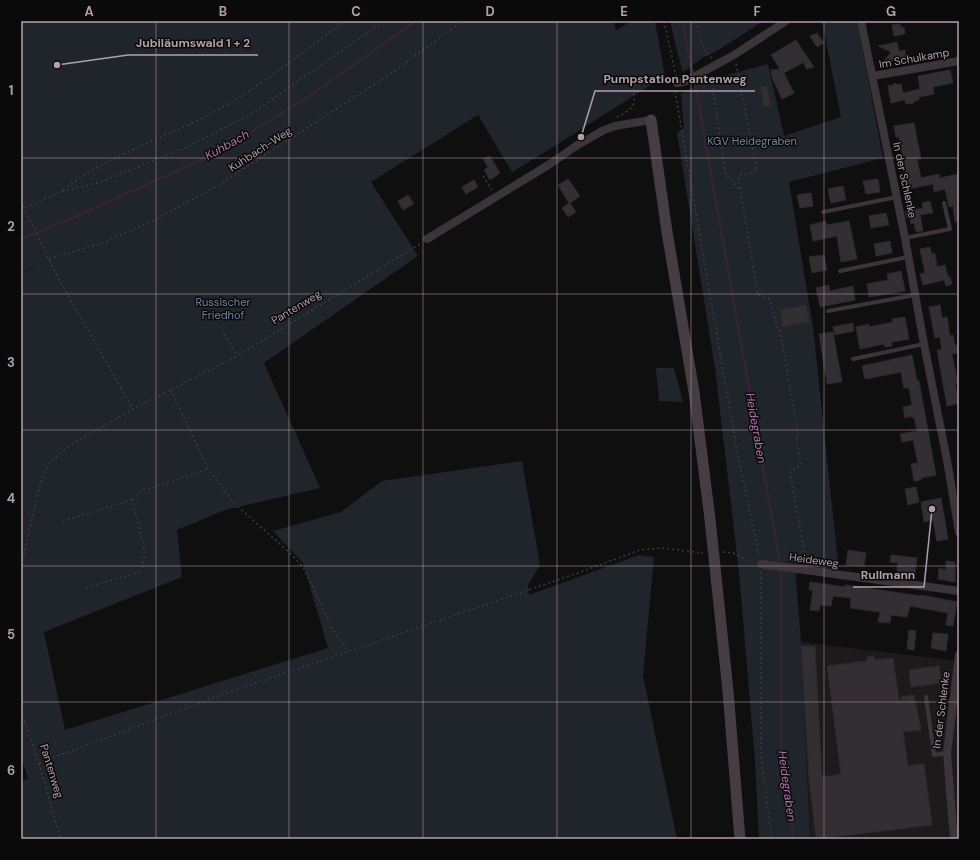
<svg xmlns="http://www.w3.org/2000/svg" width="980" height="860" viewBox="0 0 980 860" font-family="'DM Sans',sans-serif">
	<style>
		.built { fill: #1d1a1c }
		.green { fill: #20242b }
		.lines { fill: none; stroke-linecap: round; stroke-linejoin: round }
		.stream { stroke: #352534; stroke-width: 2.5 }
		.building { fill: #322e31; stroke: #2d292a }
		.path { stroke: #423940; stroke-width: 1.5; stroke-dasharray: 2 3; stroke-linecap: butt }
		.service { stroke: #3b3438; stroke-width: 4 }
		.minor { stroke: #3b3438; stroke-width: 8 }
		.secondary { stroke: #463d43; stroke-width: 11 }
		.grid { fill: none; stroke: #b39ead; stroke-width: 1; stroke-opacity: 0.55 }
		.labels { text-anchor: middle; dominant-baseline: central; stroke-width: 3; stroke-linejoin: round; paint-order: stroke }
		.street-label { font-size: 11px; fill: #b39ead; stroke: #0b0a0a }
		.park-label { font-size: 11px; fill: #7383a0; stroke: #0b0a0a }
		.water-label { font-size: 12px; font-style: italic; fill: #b271af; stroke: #0b0a0a }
		.leader { fill: none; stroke: #b39ead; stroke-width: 1.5 }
		.callout-dot { fill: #b39ead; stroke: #0b0a0a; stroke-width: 1.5 }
		.callout-label { font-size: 12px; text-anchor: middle; font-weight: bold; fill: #b39ead; stroke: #0b0a0a; stroke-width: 3; stroke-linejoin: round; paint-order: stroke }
		.neatline { fill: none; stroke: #b39ead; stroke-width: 1.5 }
		.grid-label { font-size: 13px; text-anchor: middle; font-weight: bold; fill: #b39ead }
	</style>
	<rect width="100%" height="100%" fill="#100f0f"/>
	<!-- built -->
	<polygon class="built" points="801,642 958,661 948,697 959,700 959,839 810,839"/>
	<!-- green -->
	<g class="green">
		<polygon points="21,21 614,21 616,30 632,21 655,21 665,76 550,149 512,172 478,115 371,182 418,256 264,363 320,488 225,510 177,530 182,577 44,632 65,730 328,648 303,563 273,531 341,512 382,481 522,461 540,565 528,585 529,595 639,555 654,557 643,676 677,839 21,839 21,781 28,779 21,757 21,273 36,267 21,272"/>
		<polygon points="670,21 763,21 739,37 715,52 702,58 683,72 676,47"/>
		<polygon points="822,21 857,21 883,158 789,182 813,327 839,571 795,566 801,642 810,839 759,839 755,762 739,572 715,368 677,133 684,128 681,94 699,84 708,80 768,64 784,136 841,117"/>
		<polygon points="656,368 674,368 683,402 659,401"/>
	</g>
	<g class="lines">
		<!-- stream -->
		<g class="stream">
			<polyline points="682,21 696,89 778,552 781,575 781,758 794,839"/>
			<polyline points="21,239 68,220 219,152 308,97 416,21"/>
		</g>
	</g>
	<!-- building -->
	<g class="building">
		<polygon points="900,24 901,28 904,27 905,34 894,36 892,25"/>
		<polygon points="817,33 824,43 817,47 810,36"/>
		<polygon points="796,40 814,67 806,69 804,62 784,73 794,93 782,99 772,77 771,70 780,69 771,55"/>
		<polygon points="897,42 899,51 905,50 906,58 883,63 891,52 878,46"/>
		<polygon points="950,70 953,83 933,87 934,94 919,97 919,100 914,101 914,103 906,104 905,100 891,103 888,86 893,85 895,83 897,85 901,84 903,93 920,89 918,76"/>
		<polygon points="767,86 771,105 764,107 760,87"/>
		<polygon points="914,123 921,159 917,159 921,178 939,174 939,178 959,174 959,221 955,222 953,206 949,207 945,189 934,192 933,184 908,189 906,173 904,173 902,162 904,162 899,137 896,137 894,126"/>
		<polygon points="490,156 500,173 490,180 484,170 488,167 483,159"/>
		<polygon points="568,179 580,196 570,203 576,212 568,217 562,208 569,203 558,185"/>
		<polygon points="878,179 880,192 866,194 863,181"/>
		<polygon points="474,180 478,187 466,194 462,187"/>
		<polygon points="843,186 846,200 831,203 828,189"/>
		<polygon points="811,193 813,206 800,208 797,195"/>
		<polygon points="408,195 414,204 403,210 398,201"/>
		<polygon points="930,201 933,213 920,215 923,231 916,232 914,223 911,224 910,217 907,218 905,212 923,208 922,203"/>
		<polygon points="886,213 889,225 871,228 869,216"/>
		<polygon points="826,221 827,225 849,221 857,259 841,262 837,236 813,241 810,225"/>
		<polygon points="890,241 892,253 876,256 874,244"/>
		<polygon points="930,247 932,254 935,253 937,267 945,265 948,277 950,277 952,284 946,286 944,280 923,285 920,274 925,273 920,249"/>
		<polygon points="824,255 827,270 812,273 809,257"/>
		<polygon points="901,271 905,291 869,297 867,284 888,280 887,274"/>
		<polygon points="829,285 830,291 853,286 855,300 820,307 816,288"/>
		<polygon points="806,305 809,322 783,327 780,310"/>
		<polygon points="940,305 942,318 947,317 950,336 953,335 955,345 957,345 958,353 952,354 958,384 955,384 959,403 947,406 937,350 942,350 940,337 935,338 929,307"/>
		<polygon points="905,317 909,339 892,342 892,346 885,347 884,344 860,349 856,327 869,324 869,327 893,322 892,319"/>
		<polygon points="853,323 854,331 835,335 833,327"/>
		<polygon points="833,332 842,382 827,384 819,334"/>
		<polygon points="912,355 917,381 919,381 936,475 921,478 921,480 914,481 911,464 918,463 913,440 902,442 900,434 917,431 914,417 912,418 912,416 905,418 903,407 912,405 909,388 904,388 901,372 865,379 862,366"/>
		<polygon points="916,487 919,502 908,505 905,489"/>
		<polygon points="941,498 948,539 937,541 933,520 924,522 921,502"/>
		<polygon points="848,550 866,553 864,566 846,565"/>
		<polygon points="891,555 917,558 915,574 897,571 898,563 890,562"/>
		<polygon points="946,561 955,562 955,582 938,579 939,568 946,570"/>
		<polygon points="810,582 845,587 845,585 921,596 921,595 957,602 953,626 946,625 948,613 910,606 907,617 891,615 890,623 878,622 880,612 850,608 851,598 833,596 831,606 820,605 819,611 810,610 813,590 809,590"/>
		<polygon points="909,630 916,631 914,650 907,649"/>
		<polygon points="933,633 948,634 946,651 931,648"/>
		<polygon points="801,646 815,646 822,777 841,774 827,666 867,661 867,657 874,656 875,660 893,658 899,700 901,700 901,697 914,695 921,730 903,732 908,766 924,764 932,825 816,839 809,778"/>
		<polygon points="939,666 941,683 911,687 909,670"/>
	</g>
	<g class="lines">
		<!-- path -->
		<g class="path">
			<polyline points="664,21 676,76"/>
			<polyline points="696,21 704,51 712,58"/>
			<polyline points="736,64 757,171 738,176 758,295 770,299 777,327 780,330 798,434 796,437 801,465 790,472 806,561"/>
			<polyline points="711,78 726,175 740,190"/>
			<polyline points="675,91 736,446 759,556"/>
			<path d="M617 117C625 113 636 108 634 98 634 93 633 90 635 85L644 83 670 80"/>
			<polyline points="483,176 492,190"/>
			<path d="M63 190C103 158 162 139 208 115 257 90 301 53 345 21"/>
			<polyline points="21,202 57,276 133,409"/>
			<polyline points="21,210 63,191 101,182 185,148 251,114 384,21"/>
			<polyline points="49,259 102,243 154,220 214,188 389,75 462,21"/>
			<polyline points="222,330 237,356"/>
			<polyline points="171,390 208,469 235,504 291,554 303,567 334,631 348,652"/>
			<polyline points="63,521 132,500"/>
			<polyline points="723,552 733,553 753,563"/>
			<polyline points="21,570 28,535 42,477 50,462 69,446 133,409 237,356 420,244"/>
			<polyline points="761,572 761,754 772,839"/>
			<polyline points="86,588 136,573 142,568 145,552 132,500 141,491 208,469"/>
			<polyline points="21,711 39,763 61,839"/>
			<polyline points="39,763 224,694 575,574 640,550 662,548 703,553"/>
		</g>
		<!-- service -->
		<g class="service">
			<polyline points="823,212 897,197"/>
			<polyline points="905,238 950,229 944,203"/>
			<polyline points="840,271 908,257"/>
			<polyline points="828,311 915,295"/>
			<polyline points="853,359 924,344"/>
			<polyline points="926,697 934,755 947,753"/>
		</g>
		<!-- minor -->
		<g class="minor">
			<polyline points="861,21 905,238 924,344 947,460 959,532"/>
			<polyline points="873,76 959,61"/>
			<polyline points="677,83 684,82 734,55 786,21"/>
			<polyline points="427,239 550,164 576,146 604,130 615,126 651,120"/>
			<polyline points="761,564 959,591"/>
			<polyline points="954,839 947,753 959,655"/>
		</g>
		<!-- secondary -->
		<polyline class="secondary" points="651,120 667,232 694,392 710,519 728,691 740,839"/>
	</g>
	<!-- grid -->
	<path class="grid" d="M156 21V839M289 21V839M423 21V839M557 21V839M691 21V839M824 21V839M21 158H959M21 294H959M21 430H959M21 566H959M21 702H959"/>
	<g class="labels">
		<!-- street labels -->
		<g class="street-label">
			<text transform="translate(914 58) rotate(-10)">Im Schulkamp</text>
			<text transform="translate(260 149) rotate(-33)">Kuhbach-Weg</text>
			<text transform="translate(905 180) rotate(78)">In der Schlenke</text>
			<text transform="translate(296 307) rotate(-31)">Pantenweg</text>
			<text transform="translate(814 560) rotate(8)">Heideweg</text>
			<text transform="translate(941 710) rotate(-83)">In der Schlenke</text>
			<text transform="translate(52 771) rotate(73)">Pantenweg</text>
		</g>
		<!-- park labels -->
		<g class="park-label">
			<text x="752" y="141">KGV Heidegraben</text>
			<text x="223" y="302">Russischer<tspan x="223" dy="13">Friedhof</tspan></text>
		</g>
		<!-- water labels -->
		<g class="water-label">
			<text transform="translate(227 145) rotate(-29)">Kuhbach</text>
			<text transform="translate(756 428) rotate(80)">Heidegraben</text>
			<text transform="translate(787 786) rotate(82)">Heidegraben</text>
		</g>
	</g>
	<!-- callouts -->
	<path class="leader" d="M57 65L128 55H258M581 137L595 91H755M932 509L924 587H853"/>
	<g class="callout-dot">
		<circle cx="57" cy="65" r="4"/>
		<circle cx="581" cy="137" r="4"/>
		<circle cx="932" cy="509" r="4"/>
	</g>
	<g class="callout-label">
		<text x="193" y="47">Jubiläumswald 1 + 2</text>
		<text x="675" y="83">Pumpstation Pantenweg</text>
		<text x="888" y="579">Rullmann</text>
	</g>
	<!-- border -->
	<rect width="980" height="860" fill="none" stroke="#0b0a0a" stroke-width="44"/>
	<rect x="22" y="22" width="936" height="816" class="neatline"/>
	<g class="grid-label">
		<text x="89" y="16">A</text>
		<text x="223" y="16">B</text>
		<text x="356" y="16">C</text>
		<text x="490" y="16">D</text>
		<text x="624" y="16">E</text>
		<text x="757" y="16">F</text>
		<text x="891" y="16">G</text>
		<text x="11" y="95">1</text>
		<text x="11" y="231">2</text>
		<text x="11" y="367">3</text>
		<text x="11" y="503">4</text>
		<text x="11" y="639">5</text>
		<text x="11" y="775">6</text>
	</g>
</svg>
